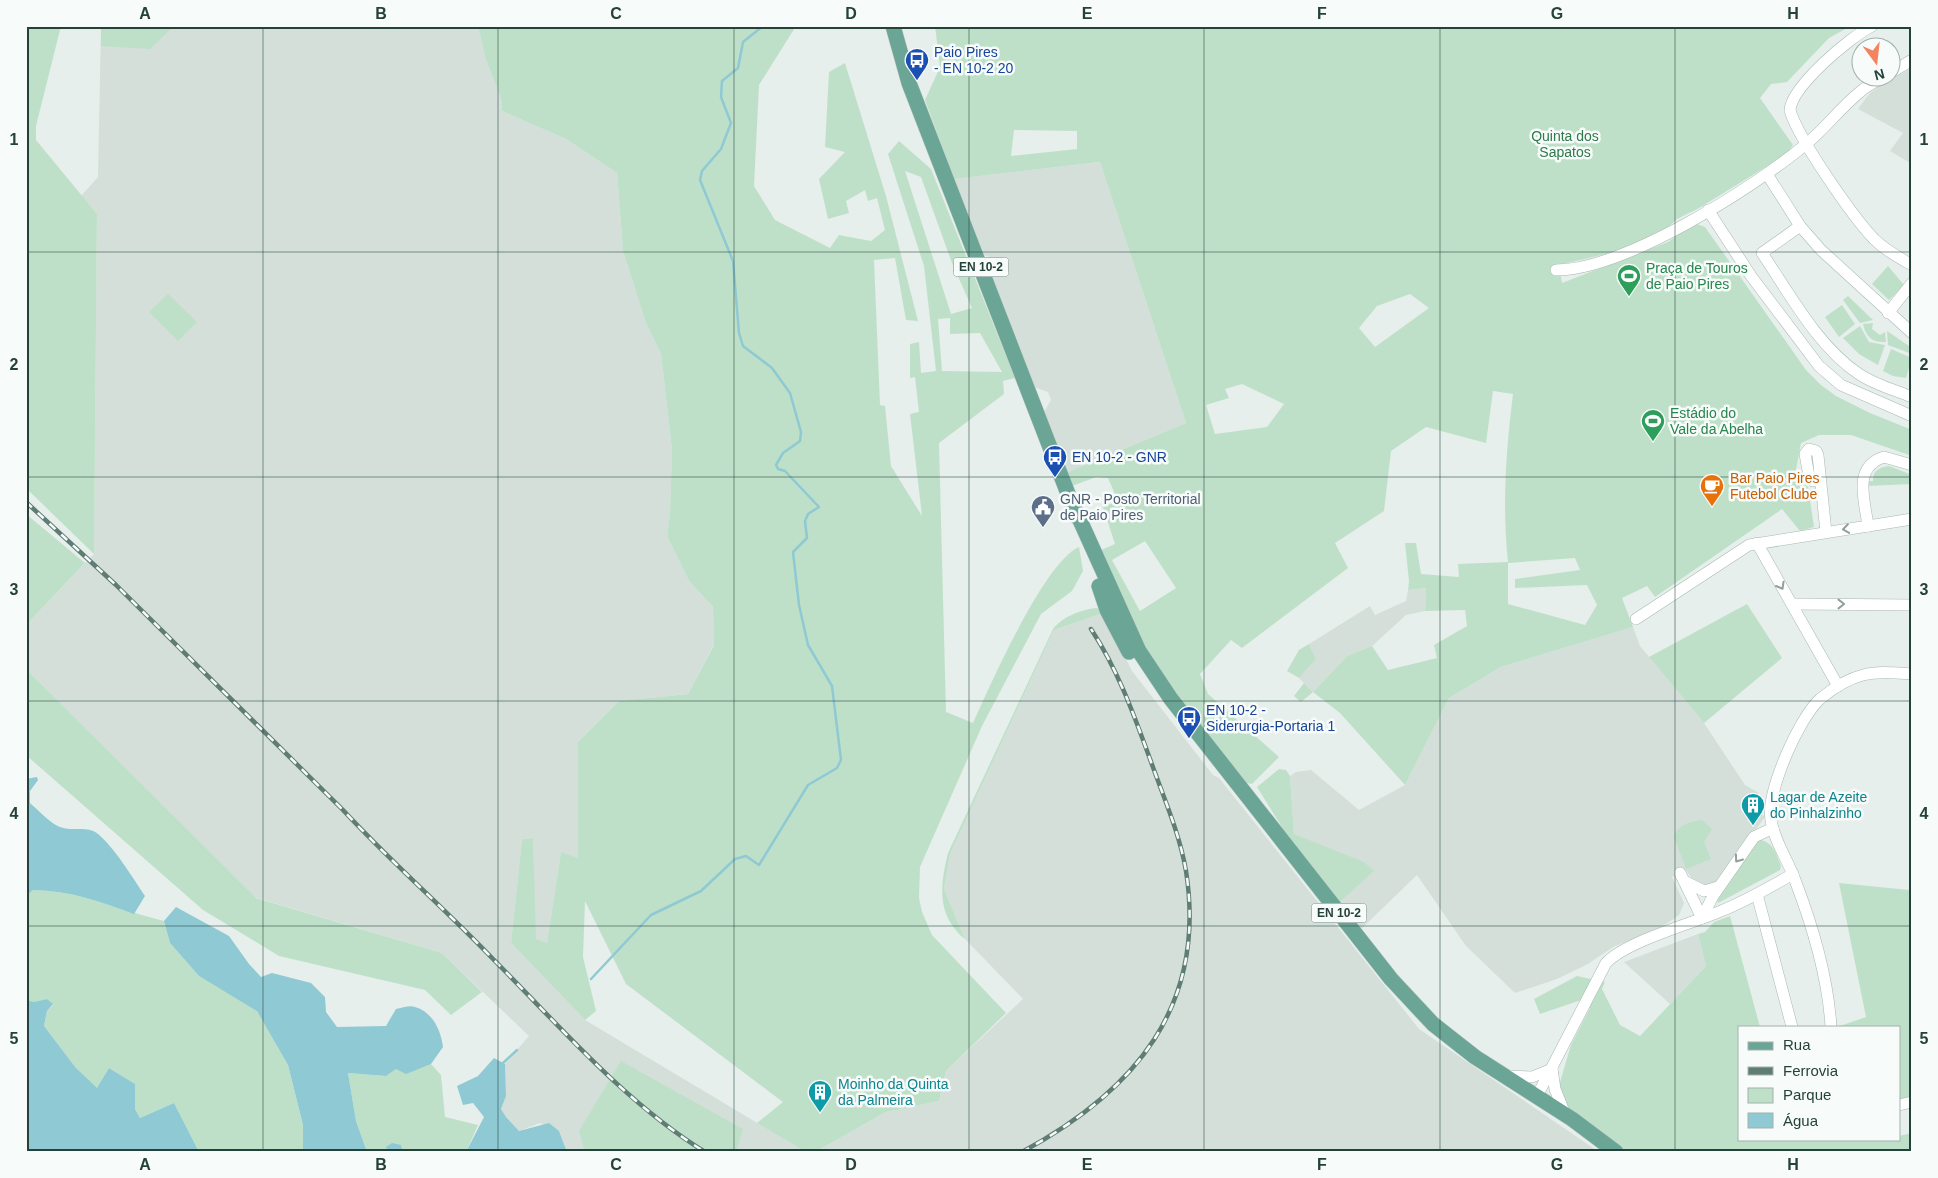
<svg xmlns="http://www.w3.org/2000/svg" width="1938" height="1178" viewBox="0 0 1938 1178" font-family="Helvetica,sans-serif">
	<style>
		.built { fill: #d4dfda }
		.green { fill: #bfe0c8; fill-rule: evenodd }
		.water { fill: #8ec9d4 }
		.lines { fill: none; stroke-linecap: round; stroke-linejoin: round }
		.stream { stroke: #8ec9d4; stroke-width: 2.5 }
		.minor-casing { stroke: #a8b8b2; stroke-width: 12 }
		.major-casing { stroke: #c2cac8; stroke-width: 16 }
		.minor { stroke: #fff; stroke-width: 11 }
		.major { stroke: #6aa596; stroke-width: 15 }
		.rail-casing { stroke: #5f7d75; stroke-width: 4.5 }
		.rail { stroke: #f7fbf9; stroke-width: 2.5; stroke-dasharray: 8; stroke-linecap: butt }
		.oneway { stroke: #92a09c }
		.grid { fill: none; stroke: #24423a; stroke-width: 1; stroke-opacity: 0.55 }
		.labels { text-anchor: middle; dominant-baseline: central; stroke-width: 5; stroke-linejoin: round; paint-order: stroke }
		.shield { fill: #f7fbf9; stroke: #637a73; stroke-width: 1 }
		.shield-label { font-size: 12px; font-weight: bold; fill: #24423a }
		.transit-label { font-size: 14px; fill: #164399; stroke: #f7fbf9; text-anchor: start }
		.park-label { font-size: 14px; fill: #2d7a4b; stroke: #f7fbf9 }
		.leisure-label { font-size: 14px; fill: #27864d; stroke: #f7fbf9; text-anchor: start }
		.food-label { font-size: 14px; fill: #c56008; stroke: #f7fbf9; text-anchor: start }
		.service-label { font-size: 14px; fill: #4e5e75; stroke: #f7fbf9; text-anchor: start }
		.culture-label { font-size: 14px; fill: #0d838f; stroke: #f7fbf9; text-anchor: start }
		.neatline { fill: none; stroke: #24423a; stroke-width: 2 }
		.grid-label { font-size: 16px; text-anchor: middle; font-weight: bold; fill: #24423a }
	</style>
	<rect width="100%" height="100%" fill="#e6efeb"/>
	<!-- built -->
	<g class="built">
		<polygon points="101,26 478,26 485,57 501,99 502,111 566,139 617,173 623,251 646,323 661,354 672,450 670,513 667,536 689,581 713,607 714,644 688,694 619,701 578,742 578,858 561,853 547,943 535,939 533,838 522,839 511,943 585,1020 806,1152 567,1152 559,1131 540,1123 519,1131 506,1117 501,1109 506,1096 505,1064 529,1036 442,953 254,897 26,669 26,625 94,554 97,214 81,196 98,177"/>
		<polygon points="1912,68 1912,164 1890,151 1903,133 1858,109 1870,93 1886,82"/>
		<polygon points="1100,162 1186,423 1068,472 1044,412 1051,400 1048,392 1034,387 992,278 997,268 993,258 984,255 954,179"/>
		<polygon points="1426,588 1425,611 1406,615 1372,646 1347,656 1313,692 1299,678 1316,659 1309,644 1370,606 1375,615 1406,601 1408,590"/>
		<polygon points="1103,613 1132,671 1213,775 1219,778 1419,1029 1599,1152 815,1152 886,1112 939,1101 946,1071 1023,999 965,939 944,889 950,854 1054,630"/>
		<polygon points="1633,627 1640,646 1704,723 1745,785 1759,793 1757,797 1759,812 1765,817 1717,882 1704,887 1696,885 1686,870 1672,877 1684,903 1679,915 1672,920 1656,930 1613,947 1588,964 1557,979 1515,993 1466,946 1417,875 1358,932 1339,903 1373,871 1294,834 1290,776 1296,772 1311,770 1359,810 1405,785 1449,698 1501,667"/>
		<polygon points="1698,934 1706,966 1670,1004 1624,962"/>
	</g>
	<!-- green -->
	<g class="green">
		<polygon points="26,26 61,26 36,126 36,140 97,214 94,554 26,488"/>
		<polygon points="101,26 174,26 150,49 101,46"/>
		<path d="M478 26H796L759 85 754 186 775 220 830 248 839 235 871 241 885 230 877 198 868 201 865 190 846 201 849 213 828 219 819 179 845 152 825 147 829 72 845 63 886 196 918 321 906 320 895 258 874 260 880 405 885 406 891 466 922 516 910 414 919 412 915 377 910 378V344L919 342 921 373 936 371 924 266 888 154 899 141 931 169 1015 378 1003 381 1004 394 939 443 946 712 973 723C990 686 1044 562 1079 547L1083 571 1072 591 1041 614 982 726 920 867 919 898 922 912 932 935 1006 1013 946 1071 939 1101 886 1112 815 1152H806L757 1123 783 1102 626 984 585 901 583 957 596 1011 585 1020 511 943 522 839 533 838 536 939 547 943 561 852 578 858V742L619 701 688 694 714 645 713 607 689 581 667 536 670 513 672 450 661 354 646 323 623 251 617 173 566 139 502 111 501 99 485 57ZM905 171 921 177 952 263 972 308 951 314ZM950 318V334L980 333 1002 372 942 371 938 319Z"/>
		<path d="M935 26H1851L1829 38 1787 82 1771 84 1760 98 1793 145 1787 154 1699 208 1677 219 1663 232 1642 242 1606 254 1559 265 1562 283 1668 242 1694 223 1705 227 1806 370 1821 385 1836 396 1870 413 1912 430V456L1851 435H1819L1801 443 1795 475 1808 487 1814 527 1800 531 1782 509 1655 597 1647 586 1622 598 1633 627 1501 667 1449 698 1405 785 1340 713 1313 692 1301 702 1294 696 1304 683 1313 692 1347 656 1372 646 1388 670 1437 658 1434 645 1467 626 1465 610 1425 611 1426 588 1408 590 1409 581 1405 543H1416L1421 574 1459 577 1458 564 1508 562C1502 506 1506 451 1513 394L1493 391 1486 443 1426 427 1391 451 1384 511 1335 543 1348 568 1242 648 1231 640 1200 674 1208 694 1279 757 1252 784 1243 782 1147 657 1099 551 1115 544 1103 507 1118 501 1108 478 1096 477 1072 486 1068 472 1186 423 1100 162 954 179 925 100 940 67ZM1014 130 1077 131V149L1011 156ZM1410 294 1429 308 1375 347 1359 328 1377 306ZM1242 384 1284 404 1267 427 1215 434 1206 405 1229 398 1225 389ZM1145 541 1176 588 1140 611 1112 560ZM1575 558 1580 570 1515 579V588L1587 585 1597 605 1585 625 1508 604V563Z"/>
		<polygon points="1888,266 1904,285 1889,300 1872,284"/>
		<polygon points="168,294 197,322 178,341 149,312"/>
		<polygon points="1848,296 1873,320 1860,323 1843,300"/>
		<polygon points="1842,305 1855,324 1839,337 1825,317"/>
		<path d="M1873 323 1872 329 1880 335 1885 332 1886 342C1872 343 1866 337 1863 324Z"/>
		<polygon points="1860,326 1869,342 1885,345 1878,365 1859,354 1843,338"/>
		<polygon points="1887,331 1912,348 1912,354 1888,345"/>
		<polygon points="1891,349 1912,358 1906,378 1893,376 1883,371"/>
		<path d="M1889 466 1912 475V484L1866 486V482L1873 481C1872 471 1880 467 1889 466Z"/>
		<polygon points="26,514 85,563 26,625"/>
		<polygon points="1747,604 1782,658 1704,723 1649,657"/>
		<path d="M1097 608 1103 613 1054 630 950 854 944 889 965 939C936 915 940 885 948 853L1053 629C1062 617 1082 609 1097 608Z"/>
		<polygon points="1309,644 1316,659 1299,678 1287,671 1299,650"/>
		<polygon points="26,669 256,898 442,953 482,992 451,1015 425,990 279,956 203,910 26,755"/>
		<polygon points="1279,769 1286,770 1290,776 1294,834 1364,862 1374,871 1339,903 1290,840 1257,787"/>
		<path d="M1702 820 1712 829 1704 842 1711 859 1686 869 1674 837C1678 824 1690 822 1702 820Z"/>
		<path d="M1756 839C1773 841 1775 851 1781 866L1780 870 1718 903 1717 897Z"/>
		<polygon points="1839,883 1909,890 1912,885 1912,1099 1899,1101 1899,1027 1837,1027 1866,1017"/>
		<path d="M33 890C83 891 118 910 164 921L170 943 199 976 257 1010 288 1065 303 1125V1152H199L174 1103 140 1118 135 1109V1084L109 1068 97 1089 76 1068 44 1026 47 1011 53 1005 47 999 34 1002 26 1000V896Z"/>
		<polygon points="1730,916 1760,1027 1739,1027 1739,1139 1899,1139 1899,1136 1912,1133 1912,1152 1624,1152 1568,1108 1558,1089 1571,1045 1590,1008 1584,999 1540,1014 1534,999 1577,976 1605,982 1602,989 1620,1025 1640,1036 1706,966 1698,934 1705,932 1714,922"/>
		<polygon points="621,1061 743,1129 736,1152 585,1152 579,1131"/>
		<polygon points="431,1064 441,1075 445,1117 478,1125 466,1152 403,1152 401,1145 386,1147 387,1152 367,1152 356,1121 348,1073 386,1076 396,1068 406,1073"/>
	</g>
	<!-- water -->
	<g class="water">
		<path d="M37 777 38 780 30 791V803C39 811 50 823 60 827 73 832 87 825 98 834 114 847 133 878 145 896L134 914C100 901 70 891 33 890L26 896V779Z"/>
		<path d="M176 907 229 936 249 964 261 977 272 973 311 983 325 997 326 1012 337 1027 386 1026 396 1009C402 1008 410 1005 415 1007 433 1012 441 1031 443 1047L431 1064 406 1074 396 1069 386 1076 348 1073 356 1121 367 1152H303V1125L288 1065 257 1011 199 976 170 943 164 921Z"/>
		<polygon points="47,999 53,1004 47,1011 44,1026 76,1068 97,1088 109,1068 135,1084 135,1109 140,1118 174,1103 199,1152 26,1152 26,1000 34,1002"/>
		<polygon points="494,1058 505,1064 506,1096 501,1109 506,1117 519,1131 549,1123 559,1131 567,1152 466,1152 484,1117 473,1103 463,1105 457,1086 478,1076"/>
		<polygon points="392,1143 401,1145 403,1152 387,1152 386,1147"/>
	</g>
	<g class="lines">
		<!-- stream -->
		<g class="stream">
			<polyline points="591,979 651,915 701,891 735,859 746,856 759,865 808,785 837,768 841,760 832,686 808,645 799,605 793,552 807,538 805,521 808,514 819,507 785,471 778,469 776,465 783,453 800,441 801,432 790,393 772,368 743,346 739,333 733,261 700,180 702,171 721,149 731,123 721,97 722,81 738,68 743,42 763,26"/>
			<polyline points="502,1064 517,1050"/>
		</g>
		<!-- minor casing -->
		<g class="minor-casing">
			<g id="minor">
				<path d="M1872 26C1850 37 1792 86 1790 110 1797 137 1853 217 1874 239 1885 250 1898 257 1912 265"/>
				<polyline points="1890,73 1912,60"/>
				<polyline points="1767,174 1800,226 1821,250 1912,333"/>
				<polyline points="1708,210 1751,276 1819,366 1841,385 1912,416"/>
				<path d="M1800 226 1762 253C1789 293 1818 347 1859 374 1875 385 1895 390 1912 397"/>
				<path d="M1556 270C1624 270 1753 188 1805 145 1825 129 1840 108 1860 92 1866 86 1875 82 1882 78"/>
				<polyline points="1888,313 1912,283"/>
				<polyline points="1819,480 1813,481 1809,476 1805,454 1809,449 1816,451 1818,455 1826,532"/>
				<path d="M1868 526C1865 501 1852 467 1884 457L1912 465"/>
				<polyline points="1757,543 1838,686"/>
				<polyline points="1792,604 1912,605"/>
				<polyline points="1636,619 1749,545 1912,519"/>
				<polyline points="1680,873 1702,918"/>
				<polyline points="1684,881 1704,891 1718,887"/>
				<polyline points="1757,894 1792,1027"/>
				<polyline points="1702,918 1713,896 1754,837 1773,828"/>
				<path d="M1831 1027C1828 977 1813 927 1795 880 1788 860 1774 841 1771 820 1766 792 1799 718 1820 699 1832 689 1847 679 1863 675 1878 671 1896 673 1912 674"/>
				<polyline points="1552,1069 1555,1089 1565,1114"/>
				<polyline points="1508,1076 1532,1077 1552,1069"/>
				<path d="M1537 1096 1606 963C1627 941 1691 924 1721 911 1746 901 1770 887 1793 874"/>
				<polyline points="1899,1105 1912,1102"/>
			</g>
		</g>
		<!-- major casing -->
		<g class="major-casing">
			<g id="major">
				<polyline points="893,26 909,83 1077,517"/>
				<polyline points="1074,507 1139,651 1171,699 1391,979 1433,1024 1475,1057 1572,1119 1616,1152"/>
				<polyline points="1099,586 1107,610 1129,652"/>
			</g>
		</g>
		<!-- minor -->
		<use href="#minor" class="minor"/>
		<!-- major -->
		<use href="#major" class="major"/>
		<!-- rail casing -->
		<g class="rail-casing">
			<g id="rail">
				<path d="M26 502 116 585 343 810C391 862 444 908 493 959 560 1026 624 1102 705 1152"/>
				<path d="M1022 1152C1135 1091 1207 1006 1186 871 1180 836 1166 803 1154 770 1136 721 1120 673 1091 629"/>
			</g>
		</g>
		<!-- rail -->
		<use href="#rail" class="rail"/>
	</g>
	<!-- one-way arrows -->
	<defs><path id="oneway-chevron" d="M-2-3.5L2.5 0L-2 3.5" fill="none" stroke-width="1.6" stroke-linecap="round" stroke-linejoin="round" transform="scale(1.25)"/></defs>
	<g class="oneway">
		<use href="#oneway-chevron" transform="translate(1846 529) rotate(172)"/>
		<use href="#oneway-chevron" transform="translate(1781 586) rotate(60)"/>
		<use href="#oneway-chevron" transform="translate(1841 604)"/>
		<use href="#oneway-chevron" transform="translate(1738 859) rotate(126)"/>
	</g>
	<!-- grid -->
	<path class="grid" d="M263 26V1152M498 26V1152M734 26V1152M969 26V1152M1204 26V1152M1440 26V1152M1675 26V1152M26 252H1912M26 477H1912M26 701H1912M26 926H1912"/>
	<!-- icons -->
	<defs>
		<g id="bus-pin" transform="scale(1.25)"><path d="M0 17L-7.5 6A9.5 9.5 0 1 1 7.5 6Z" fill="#1a4fb4" stroke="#f7fbf9"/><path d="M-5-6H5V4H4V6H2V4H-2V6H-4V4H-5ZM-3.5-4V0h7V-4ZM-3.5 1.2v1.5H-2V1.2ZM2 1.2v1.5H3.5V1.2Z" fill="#fff"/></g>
		<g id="stadium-pin" transform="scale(1.25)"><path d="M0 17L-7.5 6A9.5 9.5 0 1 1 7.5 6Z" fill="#2e9e5b" stroke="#f7fbf9"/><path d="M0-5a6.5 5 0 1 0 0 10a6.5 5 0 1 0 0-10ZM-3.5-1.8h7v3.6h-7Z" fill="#fff"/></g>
		<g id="cafe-pin" transform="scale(1.25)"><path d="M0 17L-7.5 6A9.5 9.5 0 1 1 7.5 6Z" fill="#e8710a" stroke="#f7fbf9"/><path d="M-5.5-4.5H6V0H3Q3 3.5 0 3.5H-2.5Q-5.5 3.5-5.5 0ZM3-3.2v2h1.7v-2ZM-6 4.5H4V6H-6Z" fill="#fff"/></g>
		<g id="civic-pin" transform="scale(1.25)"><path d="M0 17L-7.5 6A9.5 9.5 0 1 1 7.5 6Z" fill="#5c6f8a" stroke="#f7fbf9"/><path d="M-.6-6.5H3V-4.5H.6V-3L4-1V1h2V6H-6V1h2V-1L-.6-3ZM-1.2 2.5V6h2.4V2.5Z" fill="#fff"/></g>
		<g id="building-pin" transform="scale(1.25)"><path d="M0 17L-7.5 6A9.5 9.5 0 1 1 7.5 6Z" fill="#0f9aa8" stroke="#f7fbf9"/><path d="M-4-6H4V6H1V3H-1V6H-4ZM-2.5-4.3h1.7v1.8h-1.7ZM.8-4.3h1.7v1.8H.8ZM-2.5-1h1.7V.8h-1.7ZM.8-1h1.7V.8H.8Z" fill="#fff"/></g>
	</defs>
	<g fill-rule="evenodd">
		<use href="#bus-pin" x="917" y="60"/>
		<use href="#stadium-pin" x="1629" y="276"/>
		<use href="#stadium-pin" x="1653" y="421"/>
		<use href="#bus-pin" x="1055" y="457"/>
		<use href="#cafe-pin" x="1712" y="486"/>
		<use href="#civic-pin" x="1043" y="507"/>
		<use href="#bus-pin" x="1189" y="718"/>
		<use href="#building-pin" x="1753" y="805"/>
		<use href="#building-pin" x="820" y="1092"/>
	</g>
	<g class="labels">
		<!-- shield labels -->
		<g class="shield">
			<rect x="953.5" y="257.5" width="55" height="19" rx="4"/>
			<rect x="1311.5" y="903.5" width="55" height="19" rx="4"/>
		</g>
		<g class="shield-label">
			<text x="981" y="267">EN 10-2</text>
			<text x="1339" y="913">EN 10-2</text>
		</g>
		<!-- transit labels -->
		<g class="transit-label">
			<text x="934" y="52">Paio Pires<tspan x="934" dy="16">- EN 10-2 20</tspan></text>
			<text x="1072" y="457">EN 10-2 - GNR</text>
			<text x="1206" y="710">EN 10-2 -<tspan x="1206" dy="16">Siderurgia-Portaria 1</tspan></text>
		</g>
		<!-- park labels -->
		<g class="park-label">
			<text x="1565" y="136">Quinta dos<tspan x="1565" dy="16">Sapatos</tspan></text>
		</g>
		<!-- leisure labels -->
		<g class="leisure-label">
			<text x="1646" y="268">Praça de Touros<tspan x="1646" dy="16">de Paio Pires</tspan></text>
			<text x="1670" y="413">Estádio do<tspan x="1670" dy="16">Vale da Abelha</tspan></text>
		</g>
		<!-- food labels -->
		<g class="food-label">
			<text x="1730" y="478">Bar Paio Pires<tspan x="1730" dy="16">Futebol Clube</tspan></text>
		</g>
		<!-- service labels -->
		<g class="service-label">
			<text x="1060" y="499">GNR - Posto Territorial<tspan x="1060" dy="16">de Paio Pires</tspan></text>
		</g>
		<!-- culture labels -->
		<g class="culture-label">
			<text x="1770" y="797">Lagar de Azeite<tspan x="1770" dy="16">do Pinhalzinho</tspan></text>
			<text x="838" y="1084">Moinho da Quinta<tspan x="838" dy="16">da Palmeira</tspan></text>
		</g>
	</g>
	<!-- border -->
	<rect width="1938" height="1178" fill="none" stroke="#f7fbf9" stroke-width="55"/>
	<!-- legend -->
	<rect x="1738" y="1026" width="162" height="115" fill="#f7fbf9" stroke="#a3b1ad"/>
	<rect x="1748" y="1042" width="25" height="8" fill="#6aa596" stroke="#a3b1ad"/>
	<text x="1783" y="1050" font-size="15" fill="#24423a">Rua</text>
	<rect x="1748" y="1067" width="25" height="8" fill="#5f7d75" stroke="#a3b1ad"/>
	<text x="1783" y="1076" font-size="15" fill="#24423a">Ferrovia</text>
	<rect x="1748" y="1088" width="25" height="15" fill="#bfe0c8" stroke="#a3b1ad"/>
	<text x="1783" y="1100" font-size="15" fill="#24423a">Parque</text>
	<rect x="1748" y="1113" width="25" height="15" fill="#8ec9d4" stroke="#a3b1ad"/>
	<text x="1783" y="1126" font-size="15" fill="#24423a">Água</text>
	<!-- north arrow -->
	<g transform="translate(1876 62) rotate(165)"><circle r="24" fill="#f7fbf9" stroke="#a3b1ad"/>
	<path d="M0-4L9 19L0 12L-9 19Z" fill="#f4845f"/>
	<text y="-8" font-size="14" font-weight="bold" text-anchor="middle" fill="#24423a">N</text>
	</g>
	<rect x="28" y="28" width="1882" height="1122" class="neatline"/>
	<g class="grid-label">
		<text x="145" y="19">A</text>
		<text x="381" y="19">B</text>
		<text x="616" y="19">C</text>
		<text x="851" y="19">D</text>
		<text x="1087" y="19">E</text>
		<text x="1322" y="19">F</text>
		<text x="1557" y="19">G</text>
		<text x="1793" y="19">H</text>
		<text x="14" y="145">1</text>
		<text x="1924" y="145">1</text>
		<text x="14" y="370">2</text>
		<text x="1924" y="370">2</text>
		<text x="14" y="595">3</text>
		<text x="1924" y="595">3</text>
		<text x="14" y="819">4</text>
		<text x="1924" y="819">4</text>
		<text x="14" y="1044">5</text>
		<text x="1924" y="1044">5</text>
		<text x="145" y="1170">A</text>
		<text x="381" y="1170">B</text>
		<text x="616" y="1170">C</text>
		<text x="851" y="1170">D</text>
		<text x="1087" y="1170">E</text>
		<text x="1322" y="1170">F</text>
		<text x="1557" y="1170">G</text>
		<text x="1793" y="1170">H</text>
	</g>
</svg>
